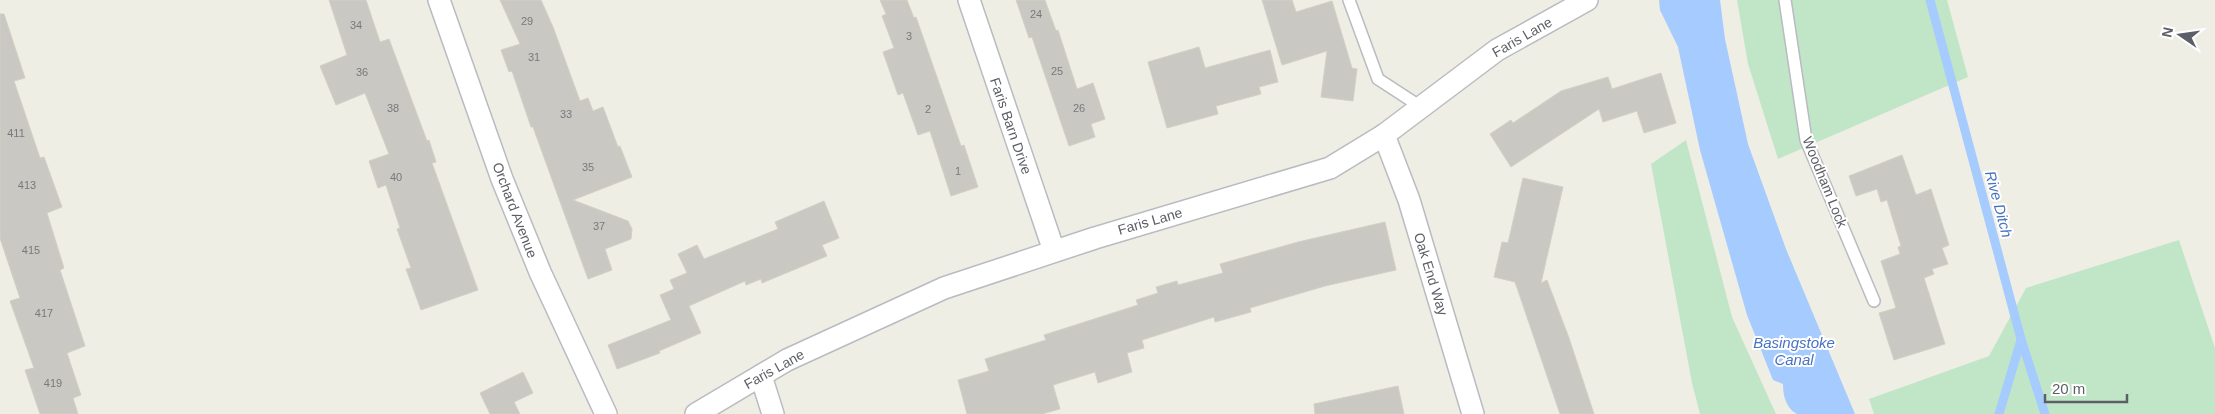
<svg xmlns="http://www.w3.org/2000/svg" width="2215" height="414" viewBox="0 0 2215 414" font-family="Arial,sans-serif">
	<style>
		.green { fill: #c1e6c7 }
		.water { fill: #a6cbfe }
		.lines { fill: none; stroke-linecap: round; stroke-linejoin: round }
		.stream { stroke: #a6cbfe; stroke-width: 9 }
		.building { fill: #cac8c2; stroke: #d3d0c3 }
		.service-casing { stroke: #b9bbc0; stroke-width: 14 }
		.minor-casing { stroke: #b9bbc0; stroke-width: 24 }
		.service { stroke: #fff; stroke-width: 11 }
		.minor { stroke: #fff; stroke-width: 21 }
		.labels { text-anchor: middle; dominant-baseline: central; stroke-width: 4; stroke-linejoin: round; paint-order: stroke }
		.number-label { font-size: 11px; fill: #78797c }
		.street-label { font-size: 14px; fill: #5c5f65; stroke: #fff }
		.water-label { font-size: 15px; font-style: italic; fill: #4872c2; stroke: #fff }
	</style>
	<rect width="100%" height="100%" fill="#efeee5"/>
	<!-- green -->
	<g class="green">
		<polygon points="1737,0 1947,0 1968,77 1778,159 1748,64"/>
		<polygon points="1686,140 1732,317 1776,414 1700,414 1692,383 1651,164"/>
		<polygon points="2179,240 2215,348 2215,414 1874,414 1869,399 1989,356 2026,288"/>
	</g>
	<!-- water -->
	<path class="water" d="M1659 0H1720L1725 39 1748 144 1786 249 1855 414H1797C1786 408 1783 396 1783 384L1773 380 1747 315 1700 150 1678 47 1660 10Z"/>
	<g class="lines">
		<!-- stream -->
		<g class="stream">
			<polyline points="1930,0 2021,339 2045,414"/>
			<polyline points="1999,414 2021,340"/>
		</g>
	</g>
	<!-- building -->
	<g class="building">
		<polygon points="329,0 366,0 380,42 389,39 427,141 429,140 436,162 432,163 478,290 421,310 406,269 411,268 397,229 400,228 386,185 378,188 369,161 389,154 365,93 336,105 320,66 347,55"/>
		<polygon points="500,0 541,0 553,27 580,101 588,98 593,111 603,107 618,147 620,146 632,177 573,200 628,221 632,229 631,239 605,249 612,270 588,279 533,127 531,127 512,71 509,72 501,50 520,44"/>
		<polygon points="880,0 907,0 914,18 916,17 961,146 964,145 978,187 951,196 930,131 918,135 903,93 898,95 883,52 894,48 882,16 886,14"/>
		<polygon points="1016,0 1045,0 1056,31 1058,30 1077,89 1093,83 1105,119 1091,124 1095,137 1069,146 1032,37 1029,38"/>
		<polygon points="1262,0 1292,0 1296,12 1332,1 1352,68 1357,69 1353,101 1321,97 1327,51 1282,65"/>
		<polygon points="0,14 4,14 25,78 14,81 40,158 44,157 62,207 47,213 64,268 60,270 85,346 67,353 81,395 73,398 78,414 40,414 25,370 34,368 10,301 20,298 0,238"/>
		<polygon points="1199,47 1205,68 1270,50 1278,82 1259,87 1261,94 1216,106 1218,114 1167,128 1148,62"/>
		<polygon points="1661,73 1676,123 1644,133 1637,111 1603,122 1599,109 1511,167 1490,134 1511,120 1513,123 1561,91 1608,77 1612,89"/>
		<polygon points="1902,155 1916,195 1931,189 1949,245 1942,248 1948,264 1932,269 1934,274 1924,278 1945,344 1894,360 1879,313 1896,308 1881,261 1900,254 1898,247 1901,246 1887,200 1881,202 1877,189 1856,196 1849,176"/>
		<polygon points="1523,178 1563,187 1541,283 1547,280 1569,338 1594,414 1560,414 1515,282 1494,277 1502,242 1508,243"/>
		<polygon points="824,201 839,238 822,245 827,256 762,283 761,279 746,285 745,281 689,306 701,333 659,351 660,353 617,369 608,345 671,320 660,295 674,289 670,280 687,273 678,254 697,245 704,259 778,229 775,222"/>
		<polygon points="1385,222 1396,270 1325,286 1250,308 1251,312 1215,322 1214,317 1142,340 1144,348 1127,353 1132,372 1098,383 1095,372 1053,385 1060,409 1042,414 967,414 958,380 989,371 985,359 1046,340 1044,335 1138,305 1136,300 1158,293 1156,287 1177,281 1178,285 1223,273 1220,264 1298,242"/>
		<polygon points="523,372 533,393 514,402 520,414 490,414 480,393"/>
		<polygon points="1398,386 1404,414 1315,414 1314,404"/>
	</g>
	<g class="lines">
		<!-- service casing -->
		<g class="service-casing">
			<g id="service">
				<polyline points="1349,0 1378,79 1421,107"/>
				<polyline points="1785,0 1806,140 1874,301"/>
			</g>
		</g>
		<!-- minor casing -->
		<g class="minor-casing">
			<g id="minor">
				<polyline points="439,0 502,179 540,272 606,414"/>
				<polyline points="969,0 1054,251"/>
				<polyline points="1384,135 1409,200 1473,414"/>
				<polyline points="761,376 773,414"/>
				<polyline points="696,414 787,360 944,288 1095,238 1330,168 1384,135 1497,50 1587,0"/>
			</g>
		</g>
		<!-- service -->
		<use href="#service" class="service"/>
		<!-- minor -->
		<use href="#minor" class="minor"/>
	</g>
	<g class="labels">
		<!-- number labels -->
		<g class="number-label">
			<text x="1036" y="14">24</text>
			<text x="527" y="21">29</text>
			<text x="356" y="25">34</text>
			<text x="909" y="36">3</text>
			<text x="534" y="57">31</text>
			<text x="1057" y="71">25</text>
			<text x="362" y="72">36</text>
			<text x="393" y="108">38</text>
			<text x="1079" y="108">26</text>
			<text x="928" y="109">2</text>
			<text x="566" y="114">33</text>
			<text x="16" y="133">411</text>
			<text x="588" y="167">35</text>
			<text x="958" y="171">1</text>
			<text x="396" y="177">40</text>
			<text x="27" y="185">413</text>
			<text x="599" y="226">37</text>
			<text x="31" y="250">415</text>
			<text x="44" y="313">417</text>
			<text x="53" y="383">419</text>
		</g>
		<!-- street labels -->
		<g class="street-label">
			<text transform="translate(1522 37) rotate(-30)">Faris Lane</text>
			<text transform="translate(1011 126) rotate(71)">Faris Barn Drive</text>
			<text transform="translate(1825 182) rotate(68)">Woodham Lock</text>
			<text transform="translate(515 210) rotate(69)">Orchard Avenue</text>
			<text transform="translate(1150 221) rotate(-16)">Faris Lane</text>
			<text transform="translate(1431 274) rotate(73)">Oak End Way</text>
			<text transform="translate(774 369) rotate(-29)">Faris Lane</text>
		</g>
		<!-- water labels -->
		<g class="water-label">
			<text transform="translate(1999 204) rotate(75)">Rive Ditch</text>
			<text x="1794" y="342">Basingstoke<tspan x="1794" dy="17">Canal</tspan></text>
		</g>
	</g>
	<!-- north arrow -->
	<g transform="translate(2180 35) rotate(283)" stroke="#ffffff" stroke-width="4" paint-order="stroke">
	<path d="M0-4L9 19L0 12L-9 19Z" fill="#5c5f65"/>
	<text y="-8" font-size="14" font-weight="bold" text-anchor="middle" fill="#5c5f65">N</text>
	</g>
	<!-- scale -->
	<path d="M2045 394v8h82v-8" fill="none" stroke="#5c5f65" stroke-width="2.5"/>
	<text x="2052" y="394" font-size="15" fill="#5c5f65" stroke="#ffffff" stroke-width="4" paint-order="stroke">20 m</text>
</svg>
